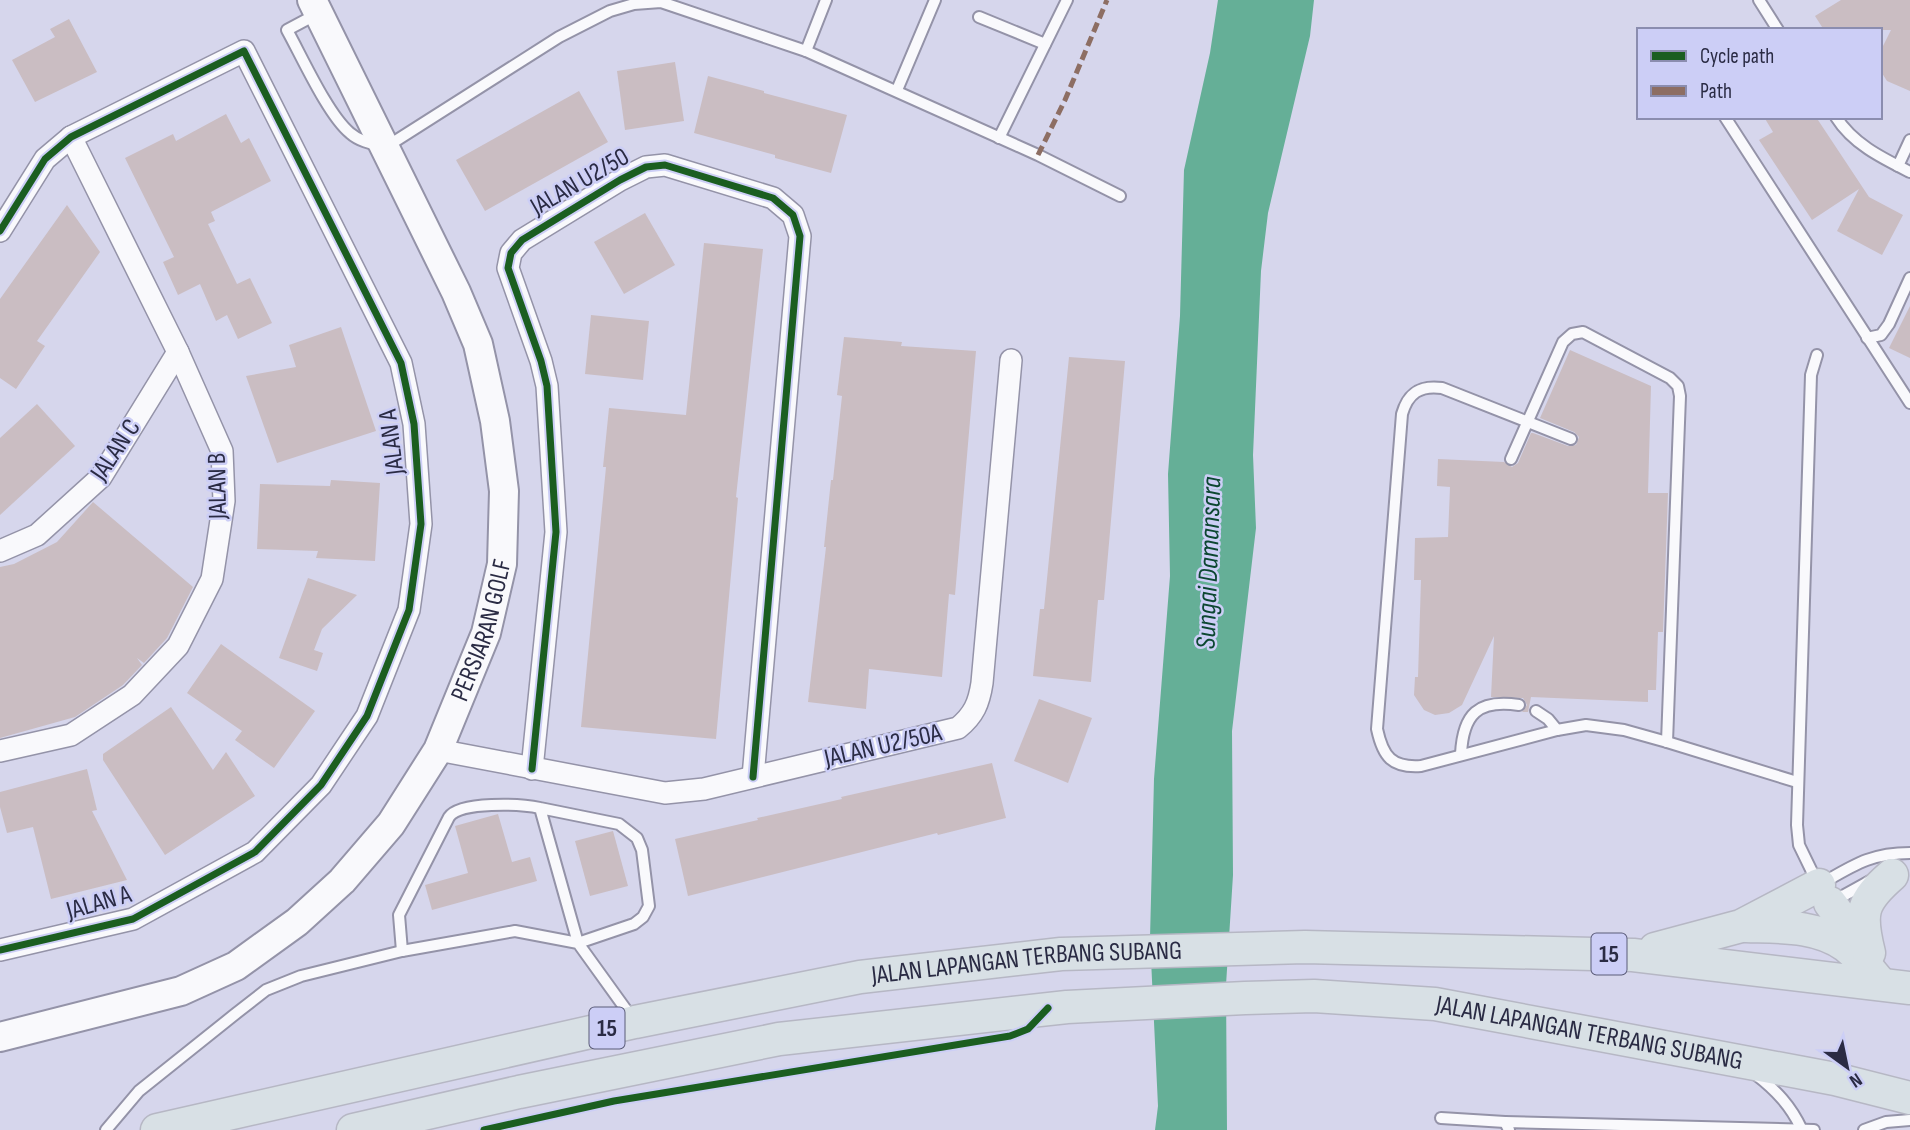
<svg xmlns="http://www.w3.org/2000/svg" width="1910" height="1130" viewBox="0 0 1910 1130" font-family="'Sofia Sans Condensed',sans-serif">
	<style>
		.water { fill: #65af97 }
		.building { fill: #cabdc2 }
		.lines { fill: none; stroke-linecap: round; stroke-linejoin: round }
		.lane-casing { stroke: #9493a8; stroke-width: 14 }
		.street-casing { stroke: #9493a8; stroke-width: 24 }
		.secondary-casing { stroke: #9493a8; stroke-width: 32 }
		.primary-casing { stroke: #b6b7c4; stroke-width: 35 }
		.lane { stroke: #f9f9fc; stroke-width: 10 }
		.street { stroke: #f9f9fc; stroke-width: 21 }
		.secondary { stroke: #f9f9fc; stroke-width: 28 }
		.primary { stroke: #d8e0e5; stroke-width: 32 }
		.quiet { stroke: #8d6e63; stroke-width: 5; stroke-dasharray: 10 5; stroke-linecap: butt }
		.cycleway-casing { stroke: #cccef6; stroke-width: 11 }
		.cycleway { stroke: #1b5e20; stroke-width: 7 }
		.labels { text-anchor: middle; dominant-baseline: central; stroke-width: 5; stroke-linejoin: round; paint-order: stroke }
		.shield { fill: #cccef6; stroke: #5b5c79; stroke-width: 2 }
		.shield-label { font-size: 24px; font-weight: bold; fill: #2a2b44 }
		.street-label { font-size: 26px; fill: #2a2b44; stroke: #cccef6 }
		.water-label { font-size: 28px; font-style: italic; fill: #0c4731; stroke: #cccef6 }
	</style>
	<rect width="100%" height="100%" fill="#d6d6ec"/>
	<!-- water -->
	<polygon class="water" points="1218,0 1314,0 1310,36 1268,213 1261,271 1253,455 1256,528 1232,731 1233,875 1226,985 1227,1130 1155,1130 1158,1106 1150,938 1154,779 1170,576 1168,474 1180,316 1184,170 1210,53"/>
	<!-- building -->
	<g class="building">
		<polygon points="1841,0 1910,0 1910,91 1887,81 1880,70 1880,52 1891,30 1824,30 1815,16"/>
		<polygon points="69,19 97,72 35,102 12,60 55,37 50,29"/>
		<polygon points="675,62 684,121 625,130 617,71"/>
		<polygon points="708,76 764,91 764,93 847,115 831,173 775,158 775,155 694,133"/>
		<polygon points="579,91 608,142 485,211 456,160"/>
		<polygon points="226,114 241,143 249,138 271,181 211,212 215,221 208,224 237,284 250,278 272,323 238,339 227,315 216,321 200,284 178,295 163,262 174,257 125,158 173,134 176,141"/>
		<polygon points="1764,117 1816,117 1869,197 1903,215 1882,255 1837,231 1859,189 1812,220 1759,140 1773,132"/>
		<polygon points="67,205 100,252 37,341 45,346 16,389 0,378 0,299"/>
		<polygon points="645,213 675,265 624,294 594,242"/>
		<polygon points="704,243 763,249 736,497 738,498 716,739 581,727 606,467 603,467 609,408 686,415"/>
		<polygon points="1910,306 1910,358 1889,348"/>
		<polygon points="591,315 649,321 643,380 585,374"/>
		<polygon points="341,327 376,431 277,463 246,376 296,367 289,345"/>
		<polygon points="844,337 902,342 901,346 976,351 955,595 949,594 942,677 869,669 866,709 808,702 826,547 824,547 831,480 833,480 842,396 837,395"/>
		<polygon points="1570,350 1651,386 1648,493 1668,493 1663,632 1658,632 1656,690 1648,690 1648,702 1531,697 1528,712 1522,712 1527,705 1523,698 1491,697 1494,636 1462,705 1449,713 1435,715 1424,710 1414,695 1415,677 1418,677 1421,580 1414,580 1415,538 1448,537 1450,487 1437,486 1438,459 1504,462 1512,467 1518,463 1531,433 1533,433 1568,446 1576,445 1579,437 1574,432 1540,418"/>
		<polygon points="1069,357 1125,361 1104,600 1098,600 1091,682 1033,676 1040,609 1044,609"/>
		<polygon points="37,404 75,446 0,515 0,438"/>
		<polygon points="331,480 380,483 375,561 316,558 318,551 257,549 260,484 330,486"/>
		<polygon points="93,502 193,587 167,638 144,663 137,658 142,665 123,685 75,717 0,738 0,567 14,564 57,542"/>
		<polygon points="308,578 357,595 322,629 314,650 323,653 317,671 279,658"/>
		<polygon points="221,644 315,711 274,768 235,740 242,731 187,693"/>
		<polygon points="1039,699 1092,718 1068,783 1014,761"/>
		<polygon points="171,707 213,770 226,752 255,796 165,855 103,760 103,754"/>
		<polygon points="992,763 1006,818 938,835 937,833 688,896 675,839 758,820 757,818 842,799 841,797"/>
		<polygon points="87,769 97,810 92,811 127,880 51,899 33,827 7,833 0,807 0,792"/>
		<polygon points="498,814 512,862 530,857 537,881 432,910 425,885 468,873 455,826"/>
		<polygon points="613,831 628,886 590,896 575,841"/>
	</g>
	<g class="lines">
		<!-- lane casing -->
		<g class="lane-casing">
			<g id="lane">
				<polyline points="1759,0 1778,30"/>
				<path d="M317 14 287 30C302 57 328 115 350 133 360 142 373 144 386 147L559 37 610 11 634 4 661 2 806 51 1038 155 1120 196"/>
				<polyline points="979,17 1045,44"/>
				<polyline points="806,51 826,0"/>
				<polyline points="897,90 935,0"/>
				<polyline points="1725,117 1910,403"/>
				<path d="M1836 117C1853 144 1882 158 1910 172"/>
				<polyline points="999,138 1067,0"/>
				<polyline points="1898,166 1910,140"/>
				<polyline points="1867,338 1881,335 1889,324 1910,278"/>
				<polyline points="1817,355 1811,375 1797,825 1799,845 1817,882"/>
				<path d="M1571 439 1442 388C1420 385 1408 393 1402 414L1377 729C1383 757 1392 768 1421 766L1557 730 1586 725 1624 730 1667 742 1797 782"/>
				<polyline points="1511,459 1563,342 1572,334 1583,332 1670,378 1678,386 1680,396 1667,742"/>
				<polyline points="1536,711 1548,719 1557,730"/>
				<path d="M1461 754C1463 714 1478 699 1519 705"/>
				<path d="M1821 884C1854 865 1871 853 1910 853"/>
				<polyline points="1832,902 1870,881"/>
				<path d="M402 951 399 915 449 817C460 801 521 804 540 808L578 943 634 924 643 917 649 906 642 850 637 838 619 824 540 808"/>
				<path d="M1755 1074C1776 1090 1791 1106 1802 1130"/>
				<polyline points="1441,1118 1505,1122"/>
				<polyline points="106,1130 139,1091 234,1015 266,990 301,976 402,951 515,931 578,943 632,1018"/>
				<polyline points="1509,1130 1505,1122 1814,1130"/>
				<polyline points="1864,1130 1886,1122 1910,1120"/>
			</g>
		</g>
		<!-- street casing -->
		<g class="street-casing">
			<g id="street">
				<polyline points="0,231 45,159 71,137 244,51 401,363 414,424 421,524 409,610 367,716 321,785 255,852 133,919 0,950"/>
				<polyline points="0,551 37,535 101,477 178,352"/>
				<path d="M438 750 665 793 704 789 958 728C974 715 979 703 982 683L1011 360"/>
				<polyline points="0,751 71,735 132,695 178,646 212,579 224,501 222,451 178,352 71,137"/>
				<polyline points="532,769 556,532 547,386 541,361 508,268 511,253 522,240 620,180 646,167 665,165 773,198 793,215 800,236 753,777"/>
			</g>
		</g>
		<!-- secondary casing -->
		<g class="secondary-casing">
			<g id="secondary">
				<path id="s1" d="M0 1037 181 991 236 966 297 922 342 881 391 824 438 750 486 633 502 564 504 491 495 421 478 344 456 292 312 0"/>
			</g>
		</g>
		<!-- primary casing -->
		<g class="primary-casing">
			<g id="primary">
				<polyline points="1830,903 1865,950"/>
				<path d="M1746 926C1779 927 1818 925 1846 946 1859 956 1870 971 1880 983"/>
				<polyline points="1655,949 1741,926 1819,885"/>
				<path d="M1869 953C1859 913 1861 902 1892 875"/>
				<path id="s2" d="M157 1130 635 1022 860 977 1061 954 1305 947 1633 955 1910 988"/>
				<path id="s3" d="M353 1130 519 1092 779 1039 1067 1007 1245 998 1314 996 1435 1004 1835 1079 1910 1098"/>
			</g>
		</g>
		<!-- lane -->
		<use href="#lane" class="lane"/>
		<!-- street -->
		<use href="#street" class="street"/>
		<!-- secondary -->
		<use href="#secondary" class="secondary"/>
		<!-- primary -->
		<use href="#primary" class="primary"/>
		<!-- quiet -->
		<polyline class="quiet" points="1038,155 1065,100 1107,0"/>
		<!-- cycleway casing -->
		<g class="cycleway-casing">
			<g id="cycleway">
				<polyline points="0,231 45,159 71,137 244,51 401,363 414,424 421,524 409,610 367,716 321,785 255,852 133,919 0,950"/>
				<polyline points="532,769 556,532 547,386 541,361 508,268 511,253 522,240 620,180 646,167 665,165 773,198 793,215 800,236 753,777"/>
				<polyline points="484,1130 614,1101 1010,1036 1028,1029 1048,1008"/>
			</g>
		</g>
		<!-- cycleway -->
		<use href="#cycleway" class="cycleway"/>
	</g>
	<g class="labels">
		<!-- shield labels -->
		<g class="shield">
			<rect x="1591.5" y="933.5" width="35" height="41" rx="5"/>
			<rect x="589.5" y="1007.5" width="35" height="41" rx="5"/>
		</g>
		<g class="shield-label">
			<text x="1609" y="954">15</text>
			<text x="607" y="1028">15</text>
		</g>
		<!-- street labels -->
		<g class="street-label">
			<text transform="translate(580 182) rotate(-30)">JALAN U2/50</text>
			<text transform="translate(392 442) rotate(-97)">JALAN A</text>
			<text transform="translate(116 450) rotate(-56)">JALAN C</text>
			<text transform="translate(218 486) rotate(-91)">JALAN B</text>
			<text stroke="none"><textPath href="#s1" startOffset="674">PERSIARAN GOLF</textPath></text>
			<text transform="translate(883 746) rotate(-13)">JALAN U2/50A</text>
			<text transform="translate(99 903) rotate(-16)">JALAN A</text>
			<text stroke="none"><textPath href="#s2" startOffset="887">JALAN LAPANGAN TERBANG SUBANG</textPath></text>
			<text stroke="none"><textPath href="#s3" startOffset="1251">JALAN LAPANGAN TERBANG SUBANG</textPath></text>
		</g>
		<!-- water labels -->
		<g class="water-label">
			<text transform="translate(1209 563) rotate(-88)">Sungai Damansara</text>
		</g>
	</g>
	<!-- legend -->
	<rect x="1637" y="28" width="245" height="91" fill="#cccef6" stroke="#8b8daf" stroke-width="2"/>
	<rect x="1651" y="51" width="35" height="10" fill="#1b5e20" stroke="#8b8daf" stroke-width="2"/>
	<text x="1700" y="63" font-size="21" fill="#2a2b44">Cycle path</text>
	<rect x="1651" y="86" width="35" height="10" fill="#8d6e63" stroke="#8b8daf" stroke-width="2"/>
	<text x="1700" y="98" font-size="21" fill="#2a2b44">Path</text>
	<!-- north arrow -->
	<g transform="translate(1847 1067) rotate(147)" stroke="#cccef6" stroke-width="5" paint-order="stroke">
	<path d="M0-5L12 26L0 18L-12 26Z" fill="#2a2b44"/>
	<text y="-10" font-size="19" font-weight="bold" text-anchor="middle" fill="#2a2b44">N</text>
	</g>
</svg>
